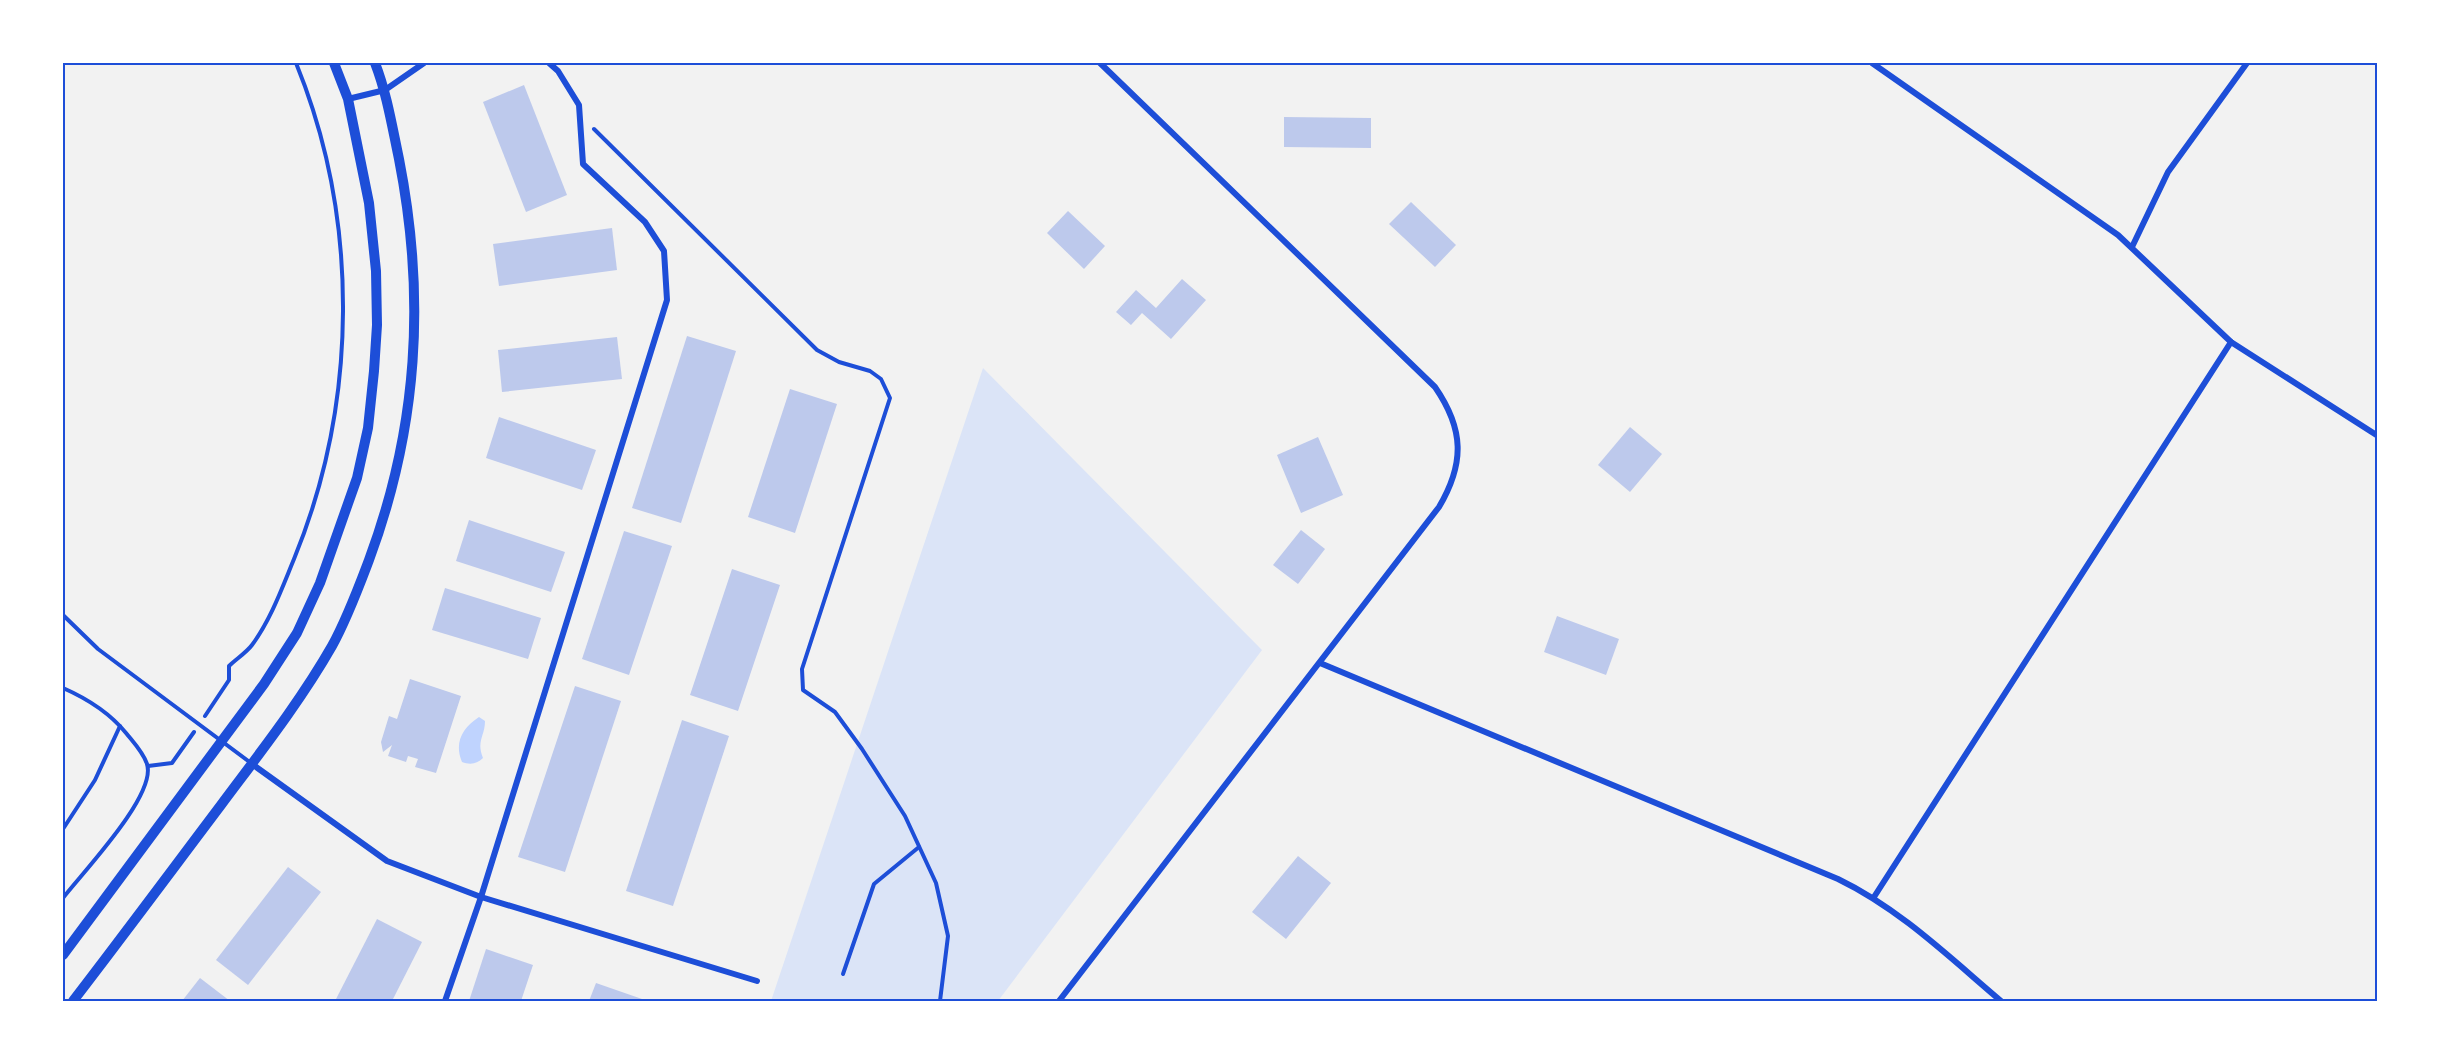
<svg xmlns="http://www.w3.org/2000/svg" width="2441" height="1064" viewBox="0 0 2441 1064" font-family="Jost,sans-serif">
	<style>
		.green { fill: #dbe4f7 }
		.water { fill: #bfd3fe }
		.building { fill: #bdc9ec }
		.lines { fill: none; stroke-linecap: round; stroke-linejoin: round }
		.path { stroke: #1d4ed8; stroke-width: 4 }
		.service { stroke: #1d4ed8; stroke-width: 4 }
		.minor { stroke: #1d4ed8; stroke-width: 6 }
		.tertiary { stroke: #1d4ed8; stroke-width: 10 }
		.neatline { fill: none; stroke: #1d4ed8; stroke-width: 2 }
	</style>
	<rect width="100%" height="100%" fill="#f2f2f2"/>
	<!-- green -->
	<polygon class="green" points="983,368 1262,650 998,1001 771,1001"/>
	<!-- water -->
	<path class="water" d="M479 717 485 721C485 736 476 741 483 758 477 764 470 765 462 762 454 743 462 728 479 717Z"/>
	<!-- building -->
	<g class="building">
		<polygon points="524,85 567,195 526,212 483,102"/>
		<polygon points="1284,117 1371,118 1371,148 1284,147"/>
		<polygon points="1411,202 1456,245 1435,267 1389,224"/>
		<polygon points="1068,211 1105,246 1084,269 1047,233"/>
		<polygon points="612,228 617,270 499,286 493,244"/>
		<polygon points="1182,279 1206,300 1171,339 1142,313 1131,325 1116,312 1136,290 1156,308"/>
		<polygon points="687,336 736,351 681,523 632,508"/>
		<polygon points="617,337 622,379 502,392 498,350"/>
		<polygon points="790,389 837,404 795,533 748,517"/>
		<polygon points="499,417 596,450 582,490 486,458"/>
		<polygon points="1630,427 1662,454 1630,492 1598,465"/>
		<polygon points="1318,437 1343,495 1301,513 1277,455"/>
		<polygon points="469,520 565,552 551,592 456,561"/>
		<polygon points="1301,530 1325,549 1298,584 1273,565"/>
		<polygon points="624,531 672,546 629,675 582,659"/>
		<polygon points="732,569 780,585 738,711 690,695"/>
		<polygon points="445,588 541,618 528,659 432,630"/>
		<polygon points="1557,616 1619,639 1606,675 1544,652"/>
		<polygon points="410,679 461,696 436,773 415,767 418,759 408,756 406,762 388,756 392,745 383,752 381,742 389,716 397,719"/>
		<polygon points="575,686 621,701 565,872 518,857"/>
		<polygon points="682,720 729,736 673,906 626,891"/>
		<polygon points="1298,856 1331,883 1286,939 1252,912"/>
		<polygon points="288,867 321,892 248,985 216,960"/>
		<polygon points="377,919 422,942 392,1001 335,1001"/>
		<polygon points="486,949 533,965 521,1001 469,1001"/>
		<polygon points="200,978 230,1001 182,1001"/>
		<polygon points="596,983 642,999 641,1001 589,1001"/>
	</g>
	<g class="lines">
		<!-- path -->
		<g class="path">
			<polyline points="594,129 817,350 839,362 870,371 881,379 890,398 802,669 803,690 835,712 862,749 905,816 936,883 948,936 940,1001"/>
			<path d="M63 688C88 699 109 712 126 733 134 743 143 752 147 764 157 795 83 872 63 898"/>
			<path d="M205 716 229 680V666C236 659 246 653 252 645 271 619 282 588 294 559 358 403 360 220 296 63"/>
			<polyline points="148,766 172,763 194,732"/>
			<polyline points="63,829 95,780 120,726"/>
			<polyline points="843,974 874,884 919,847"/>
		</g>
		<!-- service -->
		<polyline class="service" points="63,615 98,649 251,763"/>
		<!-- minor -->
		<g class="minor">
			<polyline points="1872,63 2118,235 2231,342 2378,436"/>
			<polyline points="348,99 385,90 424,63"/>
			<polyline points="2132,247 2168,172 2247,63"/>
			<path d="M1320 663 1838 879C1900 909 1949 957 2001 1001"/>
			<polyline points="252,764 387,861 481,897 757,981"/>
			<polyline points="1874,897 2231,342"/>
			<polyline points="445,1001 481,897 667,300 664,251 645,222 583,164 579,105 558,71 549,63"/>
			<path d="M1059 1001 1439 507C1465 463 1464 429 1435 387L1100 63"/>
		</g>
		<!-- tertiary -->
		<g class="tertiary">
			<polyline points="63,955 264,684 297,633 320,583 357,478 368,428 374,371 377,325 376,271 369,203 348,99 334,63"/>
			<path d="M73 1001C123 936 172 870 221 805 259 754 300 702 332 646 347 619 358 589 369 560 418 428 426 297 399 159 392 126 387 94 375 63"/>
		</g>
	</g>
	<!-- border -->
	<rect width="2441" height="1064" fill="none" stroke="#ffffff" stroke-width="129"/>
	<rect x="64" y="64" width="2312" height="936" class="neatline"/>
</svg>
